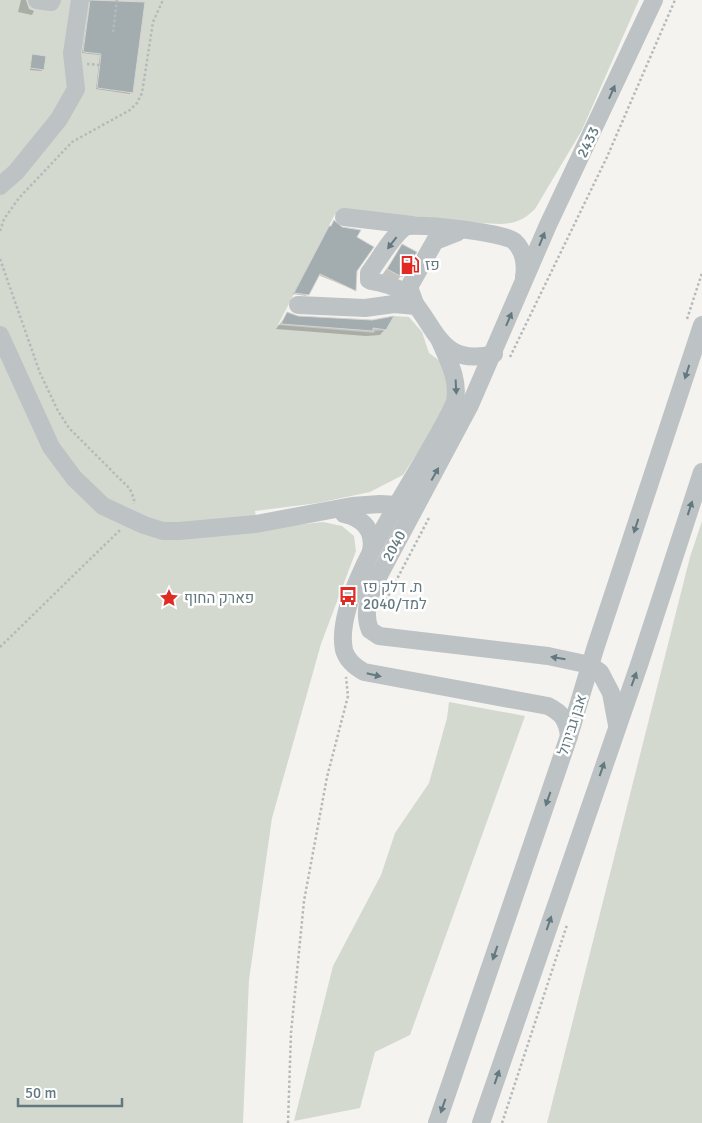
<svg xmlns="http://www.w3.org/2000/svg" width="702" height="1123" viewBox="0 0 702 1123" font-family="Signika,Heebo,sans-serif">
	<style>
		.green { fill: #d4d9cf }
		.shadow { fill: #0003 }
		.building { fill: #a3adb0; stroke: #d5d4d2 }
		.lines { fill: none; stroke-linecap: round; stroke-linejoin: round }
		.path { stroke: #b5b9ba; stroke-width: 2.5; stroke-dasharray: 2.5 2.5; stroke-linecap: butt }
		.minor { stroke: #bdc2c4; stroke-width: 18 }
		.oneway { fill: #637980 }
		.labels { text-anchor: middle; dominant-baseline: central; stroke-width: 5; stroke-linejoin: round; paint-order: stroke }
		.street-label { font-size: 15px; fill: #637980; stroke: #fff }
		.poi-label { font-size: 15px; fill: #637980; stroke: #fff; text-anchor: start }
	</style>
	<rect width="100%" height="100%" fill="#f4f3ef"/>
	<!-- green -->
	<g class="green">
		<path d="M0 0H639L582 130 535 209C524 220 514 224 499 224L335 214 278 325 374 333 375 331 386 330 394 316 409 317 422 332 429 353 440 361 448 380V401L426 440 403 475 370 492 318 503 255 511 258 529 323 522 342 526 354 536 356 551 321 644 272 818 249 980 243 1123H0Z"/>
		<polygon points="702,521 702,1123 547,1123 690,557"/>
		<polygon points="449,702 525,716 410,1035 375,1052 360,1108 294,1121 333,966 381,875 395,833 429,783 447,718"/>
	</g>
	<!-- shadow -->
	<g class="shadow">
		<polygon points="21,0 26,0 29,9 34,11 32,15 18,12"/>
		<polygon points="88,0 143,3 130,94 96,89 100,55 82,53 90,4"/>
		<polygon points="32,55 43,69 41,71 30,70"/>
		<polygon points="329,227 342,229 356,238 355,290 318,275 306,296 293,294"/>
		<polygon points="403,246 401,276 396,282 382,275"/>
		<polygon points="287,314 297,317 385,329 380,335 366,336 276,329"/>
	</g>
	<!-- building -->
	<g class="building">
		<polygon points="90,0 145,2 133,93 97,88 101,54 83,52"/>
		<polygon points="32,54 46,56 44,70 30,68"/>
		<polygon points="334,220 342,227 361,230 357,237 374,247 357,271 356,291 320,274 309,295 294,293 329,226 331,226"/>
		<polygon points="402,244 417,252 402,277 387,269"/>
		<polygon points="287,312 298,316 372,320 394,316 386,330 373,328 373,331 281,324"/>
	</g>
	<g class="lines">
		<!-- path -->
		<g class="path">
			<polyline points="113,32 117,0"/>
			<polyline points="87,64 101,65"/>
			<polyline points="0,231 4,219 19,198 72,142 130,110 137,103 142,93 153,22 163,0"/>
			<polyline points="0,259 40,373 58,411 69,428 130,489 134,499 134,504"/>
			<polyline points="687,319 702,273"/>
			<polyline points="510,357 607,157 675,0"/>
			<polyline points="386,600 430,516"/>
			<polyline points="0,647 121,529"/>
			<polyline points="288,1123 291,1033 304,901 327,777 348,696 346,677"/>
			<polyline points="502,1123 567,925"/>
		</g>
		<!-- minor -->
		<g class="minor">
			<polyline points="37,0 51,2 52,0"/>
			<polyline points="0,186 16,172 59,119 76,89 72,53 80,0"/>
			<polyline points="344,217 412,225"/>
			<polyline points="298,305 365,308 394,304 416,306 409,287 435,241 458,232"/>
			<polyline points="0,335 51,447 74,478 103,506 144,525 163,531 179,531 256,524 352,506 380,504 398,505 406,512"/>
			<path d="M440 341C449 362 459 379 455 402 429 463 331 589 344 650 347 661 355 667 364 672L548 706C562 713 567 720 569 736"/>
			<path d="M494 354C433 369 437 316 400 290 392 285 382 283 371 281L369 280V273C378 261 393 235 405 227 415 222 506 233 514 241 524 250 526 265 524 277"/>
			<path d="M344 514C363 518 375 531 371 551"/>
			<path d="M617 725 611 693 600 672 590 665 548 656 379 636 370 630C363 613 369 597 376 581L470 405 548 225 654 0"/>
			<polyline points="437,1123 569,736 595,649 702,325"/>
			<polyline points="481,1123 640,662 702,472"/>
		</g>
	</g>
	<!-- one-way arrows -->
	<defs><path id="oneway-solid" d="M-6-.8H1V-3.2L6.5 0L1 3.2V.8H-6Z" transform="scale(1.25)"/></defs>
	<g class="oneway">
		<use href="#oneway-solid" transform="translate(612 92) rotate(-66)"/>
		<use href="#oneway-solid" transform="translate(542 239) rotate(-68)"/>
		<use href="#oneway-solid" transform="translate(392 243) rotate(128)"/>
		<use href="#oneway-solid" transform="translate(509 319) rotate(-67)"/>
		<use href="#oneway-solid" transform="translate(687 372) rotate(108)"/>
		<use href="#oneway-solid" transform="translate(456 387) rotate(87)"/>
		<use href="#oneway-solid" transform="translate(435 474) rotate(-61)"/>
		<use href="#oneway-solid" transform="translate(690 508) rotate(-72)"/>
		<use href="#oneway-solid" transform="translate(636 526) rotate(108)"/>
		<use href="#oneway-solid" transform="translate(558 658) rotate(-171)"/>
		<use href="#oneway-solid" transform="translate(374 675) rotate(13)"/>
		<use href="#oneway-solid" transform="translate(634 679) rotate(-70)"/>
		<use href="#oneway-solid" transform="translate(602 769) rotate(-71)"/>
		<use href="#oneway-solid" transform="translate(548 799) rotate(109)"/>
		<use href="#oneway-solid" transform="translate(549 923) rotate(-71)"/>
		<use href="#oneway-solid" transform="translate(495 953) rotate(109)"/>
		<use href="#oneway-solid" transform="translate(497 1077) rotate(-71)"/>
		<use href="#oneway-solid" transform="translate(443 1106) rotate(109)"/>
	</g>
	<!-- icons -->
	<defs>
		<g id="fuel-bare" transform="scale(1.5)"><path d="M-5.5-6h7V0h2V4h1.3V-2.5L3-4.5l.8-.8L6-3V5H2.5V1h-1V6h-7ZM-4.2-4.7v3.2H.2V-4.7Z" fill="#e02a23" stroke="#fff" stroke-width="2.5" paint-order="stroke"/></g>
		<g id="bus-bare" transform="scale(1.5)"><path d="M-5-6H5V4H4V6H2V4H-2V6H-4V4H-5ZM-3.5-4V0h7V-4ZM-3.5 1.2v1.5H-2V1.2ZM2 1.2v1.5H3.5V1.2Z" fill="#e02a23" stroke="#fff" stroke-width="2.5" paint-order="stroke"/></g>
		<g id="sight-bare" transform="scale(1.5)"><path d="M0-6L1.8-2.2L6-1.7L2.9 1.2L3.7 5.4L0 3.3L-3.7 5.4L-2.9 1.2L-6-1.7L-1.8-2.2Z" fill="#e02a23" stroke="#fff" stroke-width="2.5" paint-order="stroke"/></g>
	</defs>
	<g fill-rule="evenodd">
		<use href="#fuel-bare" x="410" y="265"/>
		<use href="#bus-bare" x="348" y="596"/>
		<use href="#sight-bare" x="169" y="598"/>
	</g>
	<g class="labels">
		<!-- street labels -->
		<g class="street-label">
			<text transform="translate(588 142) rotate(-64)">2433</text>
			<text transform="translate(394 546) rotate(-62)">2040</text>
			<text transform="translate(572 725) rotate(-72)">אבן גבירול</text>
		</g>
		<!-- poi labels -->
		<g class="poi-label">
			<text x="425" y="265">פז</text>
			<text x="363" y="587">ת. דלק פז<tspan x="363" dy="17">למד/2040</tspan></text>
			<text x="184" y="598">פארק החוף</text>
		</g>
	</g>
	<!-- scale -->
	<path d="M18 1098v8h104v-8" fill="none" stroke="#637980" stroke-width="2.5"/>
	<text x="25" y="1098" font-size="15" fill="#637980" stroke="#ffffff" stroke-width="4" paint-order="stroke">50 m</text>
</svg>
